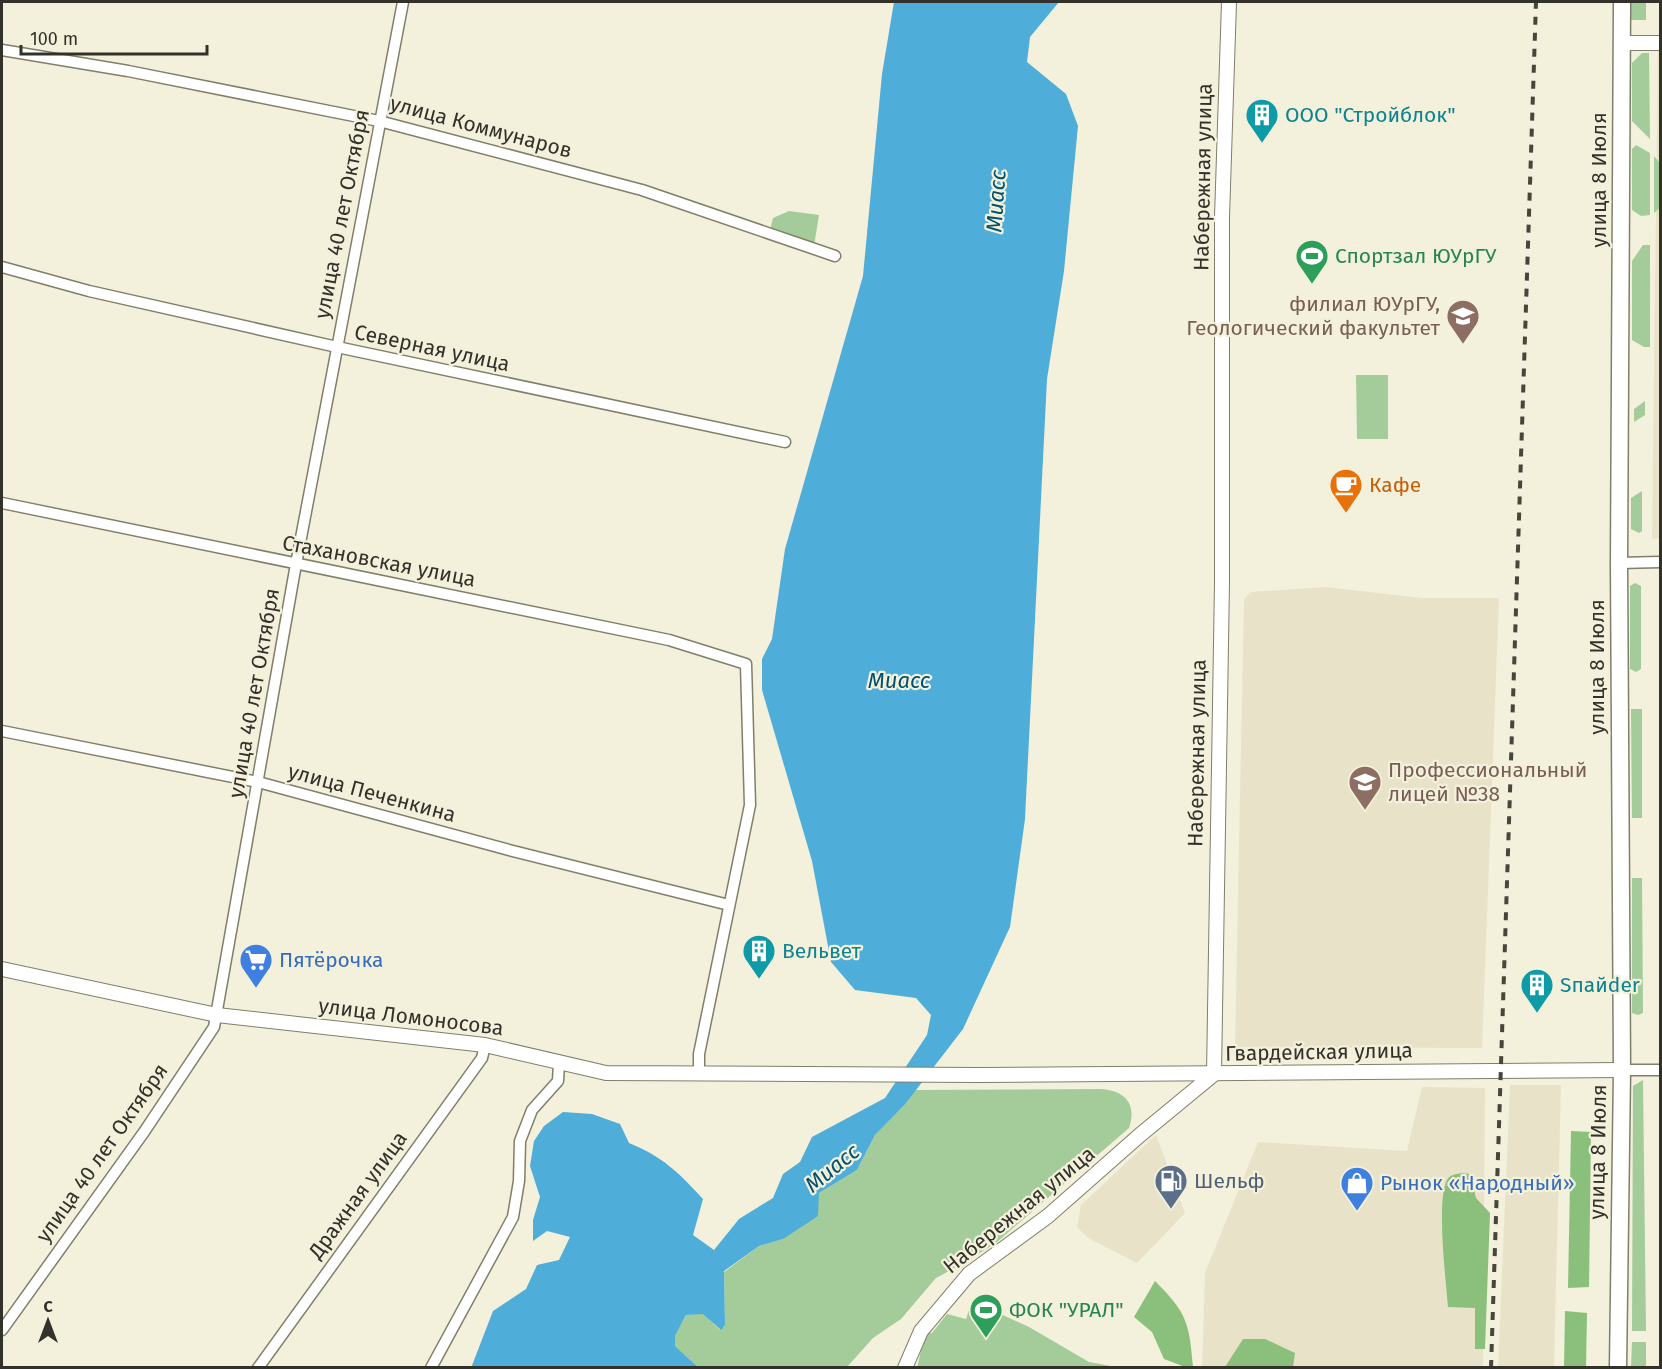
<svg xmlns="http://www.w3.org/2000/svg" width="1662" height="1369" viewBox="0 0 1662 1369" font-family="'Fira Sans',sans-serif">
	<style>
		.built { fill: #e8e3c8 }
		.green { fill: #a4cc9a }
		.forest { fill: #8bc07c }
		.water { fill: #4eadd9 }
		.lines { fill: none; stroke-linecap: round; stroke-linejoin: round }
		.street-casing { stroke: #817e6b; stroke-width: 13 }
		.secondary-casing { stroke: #817e6b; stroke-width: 16 }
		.primary-casing { stroke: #817e6b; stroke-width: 19 }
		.street { stroke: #fff; stroke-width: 10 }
		.secondary { stroke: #fff; stroke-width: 14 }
		.primary { stroke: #fff; stroke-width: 16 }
		.rail { stroke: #47463d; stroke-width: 4; stroke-dasharray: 8 8; stroke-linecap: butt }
		.labels { text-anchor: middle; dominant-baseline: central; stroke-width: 4.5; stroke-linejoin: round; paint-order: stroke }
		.culture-label { font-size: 21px; fill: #0d838f; stroke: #f3f0db; text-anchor: start }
		.street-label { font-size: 21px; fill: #33322a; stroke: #f3f0db }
		.leisure-label { font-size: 21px; fill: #27864d; stroke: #f3f0db; text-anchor: start }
		.education-label { font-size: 21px; fill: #785e54; stroke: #f3f0db; text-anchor: end }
		.food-label { font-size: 21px; fill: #c56008; stroke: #f3f0db; text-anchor: start }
		.shop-label { font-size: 21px; fill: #366cbe; stroke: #f3f0db; text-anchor: start }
		.service-label { font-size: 21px; fill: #4e5e75; stroke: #f3f0db; text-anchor: start }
		.water-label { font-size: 22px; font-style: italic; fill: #00516f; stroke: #f3f0db }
	</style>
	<rect width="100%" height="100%" fill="#f3f0db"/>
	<!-- built -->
	<g class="built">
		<polygon points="1658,48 1660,48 1660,538 1652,539"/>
		<polygon points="1326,587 1421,598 1499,598 1482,1048 1235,1047 1244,599 1251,592"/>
		<polygon points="1510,1085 1561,1085 1554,1367 1498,1367"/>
		<polygon points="1422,1087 1485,1088 1483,1367 1202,1368 1205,1273 1258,1142 1407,1151"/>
		<polygon points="1156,1135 1185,1213 1137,1263 1088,1238 1077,1227 1081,1205"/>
	</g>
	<!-- green -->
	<g class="green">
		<rect x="1631" y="2" width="15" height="18"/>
		<polygon points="1642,53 1649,53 1650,139 1632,121 1632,63"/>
		<polygon points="1636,145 1650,153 1650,215 1641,216 1632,210 1632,149"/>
		<polygon points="1654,156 1660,163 1660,208 1654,213"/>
		<polygon points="789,211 819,215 814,246 770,230 773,218"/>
		<polygon points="1643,245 1650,245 1650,347 1644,347 1632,340 1632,261"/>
		<polygon points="1356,375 1388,375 1388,439 1357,439"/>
		<polygon points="1645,401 1645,415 1634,422 1634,409"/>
		<polygon points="1642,491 1642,531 1639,533 1631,529 1631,498"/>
		<polygon points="1635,583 1641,586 1641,669 1636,672 1630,669 1630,586"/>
		<polygon points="1631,709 1642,709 1642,818 1632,818"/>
		<polygon points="1632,878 1642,878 1643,1013 1638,1015 1632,1013"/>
		<polygon points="1643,1080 1646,1331 1632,1331 1633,1086"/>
		<path d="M1102 1089C1126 1091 1137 1105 1129 1128L997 1242 966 1262 936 1278 901 1319 873 1338 847 1367H698L675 1346V1336L686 1315 703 1313 720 1330 725 1325 724 1272 759 1246 783 1239 819 1193 857 1170 875 1135 915 1090Z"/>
		<polygon points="972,1301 1029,1327 1089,1362 1116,1367 917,1368 925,1333 932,1333 947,1314 966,1319"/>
		<polygon points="1632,1342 1646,1342 1646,1367 1631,1367"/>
	</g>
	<!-- forest -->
	<g class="forest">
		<polygon points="1571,1131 1591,1132 1589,1287 1568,1288"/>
		<path d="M1463 1173 1470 1174 1476 1198 1490 1213 1485 1349H1475V1308L1448 1307C1446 1281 1436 1201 1447 1180 1450 1174 1457 1174 1463 1173Z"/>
		<path d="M1155 1281C1188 1314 1189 1323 1193 1367H1185L1164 1359 1152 1332 1134 1317Z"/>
		<polygon points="1565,1311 1587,1313 1586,1367 1564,1367"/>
		<polygon points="1243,1339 1265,1339 1295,1353 1293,1367 1225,1367"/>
	</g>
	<!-- water -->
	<path class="water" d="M894 2H1059L1030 37 1027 62 1066 94 1078 126 1064 271 1047 379 1025 819 1010 927 963 1029 906 1103 875 1135 857 1170 819 1193 818 1216 783 1239 759 1246 724 1271 725 1325 721 1330 703 1314 686 1315 675 1336V1346L698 1367 471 1368 493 1311 526 1289 537 1265 559 1260 570 1237 547 1231 533 1241V1220L540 1197 530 1166 534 1141 544 1126 563 1112 592 1114 620 1124 629 1143C663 1157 678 1172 703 1199L693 1235 714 1250 739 1219 773 1198 783 1174 800 1162 812 1137 885 1098 927 1035 931 1015 916 998 855 990 831 962 812 861 762 690V659L772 639 785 549 863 276 882 74Z"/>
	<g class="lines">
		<!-- street casing -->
		<g class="street-casing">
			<g id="street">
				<polyline points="2,50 128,71 379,121 642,190 835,256"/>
				<polyline points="2,267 89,291 337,347 785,442"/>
				<polyline points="2,503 669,640 746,664 750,805 699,1054 699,1074"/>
				<polyline points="1619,563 1660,562"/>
				<polyline points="2,731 258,782 509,850 729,905"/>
				<polyline points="1622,1070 1660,1070"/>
				<polyline points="2,1330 144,1132 214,1027 296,564 403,2"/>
				<polyline points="258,1368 482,1058 485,1045"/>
				<polyline points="431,1368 513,1217 519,1181 520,1141 532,1110 558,1081 559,1063"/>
			</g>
		</g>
		<!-- secondary casing -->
		<g class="secondary-casing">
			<g id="secondary">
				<polyline points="1622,43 1660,43"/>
				<polyline points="2,969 217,1015 485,1045 606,1073 978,1075 1622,1070"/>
				<polyline points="905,1368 921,1331 969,1274 1048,1216 1140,1135 1214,1074 1222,582 1222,217 1229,2"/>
			</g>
		</g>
		<!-- primary casing -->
		<g class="primary-casing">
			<polyline id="primary" points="1618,1368 1622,1070 1619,563 1622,2"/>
		</g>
		<!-- street -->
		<use href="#street" class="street"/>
		<!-- secondary -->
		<use href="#secondary" class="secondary"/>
		<!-- primary -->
		<use href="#primary" class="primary"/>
		<!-- rail -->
		<polyline class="rail" points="1491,1368 1536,2"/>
	</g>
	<!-- icons -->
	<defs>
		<g id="building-pin" transform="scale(1.725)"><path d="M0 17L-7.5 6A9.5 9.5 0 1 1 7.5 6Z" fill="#0f9aa8" stroke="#f3f0db"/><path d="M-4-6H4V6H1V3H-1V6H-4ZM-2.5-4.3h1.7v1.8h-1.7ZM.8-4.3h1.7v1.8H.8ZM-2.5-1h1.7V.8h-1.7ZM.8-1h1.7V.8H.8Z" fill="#fff"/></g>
		<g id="stadium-pin" transform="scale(1.725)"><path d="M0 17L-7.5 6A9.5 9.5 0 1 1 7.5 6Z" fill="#2e9e5b" stroke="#f3f0db"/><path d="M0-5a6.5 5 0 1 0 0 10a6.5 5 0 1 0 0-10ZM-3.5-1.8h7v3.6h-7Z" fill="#fff"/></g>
		<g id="university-pin" transform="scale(1.725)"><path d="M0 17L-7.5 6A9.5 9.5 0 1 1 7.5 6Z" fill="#8d6e63" stroke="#f3f0db"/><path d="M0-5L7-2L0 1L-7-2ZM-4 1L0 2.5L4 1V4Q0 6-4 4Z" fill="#fff"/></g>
		<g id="cafe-pin" transform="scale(1.725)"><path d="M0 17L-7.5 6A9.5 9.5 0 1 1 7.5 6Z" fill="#e8710a" stroke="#f3f0db"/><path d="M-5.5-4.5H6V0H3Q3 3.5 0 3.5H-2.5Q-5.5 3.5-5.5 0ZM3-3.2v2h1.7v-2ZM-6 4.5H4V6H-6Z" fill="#fff"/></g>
		<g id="supermarket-pin" transform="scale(1.725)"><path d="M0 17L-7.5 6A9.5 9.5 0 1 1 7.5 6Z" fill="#3f7fe0" stroke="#f3f0db"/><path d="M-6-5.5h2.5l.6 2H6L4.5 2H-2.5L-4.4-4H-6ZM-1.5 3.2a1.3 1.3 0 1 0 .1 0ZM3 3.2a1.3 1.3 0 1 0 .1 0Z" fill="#fff"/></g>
		<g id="fuel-pin" transform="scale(1.725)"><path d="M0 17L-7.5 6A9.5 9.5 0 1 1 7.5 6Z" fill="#5c6f8a" stroke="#f3f0db"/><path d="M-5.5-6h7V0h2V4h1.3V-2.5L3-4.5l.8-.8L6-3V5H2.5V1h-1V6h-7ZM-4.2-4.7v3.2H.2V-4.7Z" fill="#fff"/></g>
		<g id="shop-pin" transform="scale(1.725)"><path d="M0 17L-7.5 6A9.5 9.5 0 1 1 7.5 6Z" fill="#3f7fe0" stroke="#f3f0db"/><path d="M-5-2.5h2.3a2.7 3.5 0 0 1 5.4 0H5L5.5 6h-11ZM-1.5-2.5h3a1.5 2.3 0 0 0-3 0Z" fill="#fff"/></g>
	</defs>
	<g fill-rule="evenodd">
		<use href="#building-pin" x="1262" y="115"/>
		<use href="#stadium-pin" x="1312" y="256"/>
		<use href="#university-pin" x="1463" y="316"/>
		<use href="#cafe-pin" x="1346" y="485"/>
		<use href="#university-pin" x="1365" y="782"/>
		<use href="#building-pin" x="759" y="951"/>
		<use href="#supermarket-pin" x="256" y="960"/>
		<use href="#building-pin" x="1537" y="985"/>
		<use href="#fuel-pin" x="1171" y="1181"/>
		<use href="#shop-pin" x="1357" y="1183"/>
		<use href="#stadium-pin" x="986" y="1310"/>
	</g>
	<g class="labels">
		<!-- culture labels -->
		<g class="culture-label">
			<text x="1285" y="115">ООО "Стройблок"</text>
			<text x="782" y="951">Вельвет</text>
			<text x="1560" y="985">Sпайder</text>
		</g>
		<!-- street labels -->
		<g class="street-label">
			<text transform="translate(481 127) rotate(15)">улица Коммунаров</text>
			<text transform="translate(1203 177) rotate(-89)">Набережная улица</text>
			<text transform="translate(1599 180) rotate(-90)">улица 8 Июля</text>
			<text transform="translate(342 214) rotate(-79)">улица 40 лет Октября</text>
			<text transform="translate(432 348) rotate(12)">Северная улица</text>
			<text transform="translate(379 561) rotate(11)">Стахановская улица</text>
			<text transform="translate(1597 667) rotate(-90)">улица 8 Июля</text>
			<text transform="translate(254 693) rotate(-80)">улица 40 лет Октября</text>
			<text transform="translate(1197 753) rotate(-89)">Набережная улица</text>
			<text transform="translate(372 793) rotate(15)">улица Печенкина</text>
			<text transform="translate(411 1017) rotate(7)">улица Ломоносова</text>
			<text transform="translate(1319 1052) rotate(-1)">Гвардейская улица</text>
			<text transform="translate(1598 1152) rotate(-89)">улица 8 Июля</text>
			<text transform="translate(102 1153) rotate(-55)">улица 40 лет Октября</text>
			<text transform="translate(358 1195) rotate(-54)">Дражная улица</text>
			<text transform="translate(1019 1210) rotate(-39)">Набережная улица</text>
		</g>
		<!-- leisure labels -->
		<g class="leisure-label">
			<text x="1335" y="256">Спортзал ЮУрГУ</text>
			<text x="1009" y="1310">ФОК "УРАЛ"</text>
		</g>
		<!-- education labels -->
		<g class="education-label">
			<text x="1440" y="304">филиал ЮУрГУ,<tspan x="1440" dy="24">Геологический факультет</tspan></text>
			<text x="1388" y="770" text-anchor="start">Профессиональный<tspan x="1388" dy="24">лицей №38</tspan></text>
		</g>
		<!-- food labels -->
		<g class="food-label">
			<text x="1369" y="485">Кафе</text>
		</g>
		<!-- shop labels -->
		<g class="shop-label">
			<text x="279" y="960">Пятёрочка</text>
			<text x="1380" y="1183">Рынок «Народный»</text>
		</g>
		<!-- service labels -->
		<g class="service-label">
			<text x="1194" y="1181">Шельф</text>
		</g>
		<!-- water labels -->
		<g class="water-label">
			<text transform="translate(996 201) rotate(-86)">Миасс</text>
			<text x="899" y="680">Миасс</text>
			<text transform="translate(832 1168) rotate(-39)">Миасс</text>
		</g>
	</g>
	<!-- border -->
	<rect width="1662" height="1369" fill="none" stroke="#33322a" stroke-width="6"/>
	<!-- north arrow -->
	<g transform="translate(48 1321)" stroke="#f3f0db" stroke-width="4.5" paint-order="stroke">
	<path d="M0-4.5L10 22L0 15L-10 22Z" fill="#33322a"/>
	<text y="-9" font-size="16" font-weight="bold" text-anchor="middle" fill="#33322a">С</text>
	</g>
	<!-- scale -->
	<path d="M21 45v9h186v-9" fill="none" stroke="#33322a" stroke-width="3"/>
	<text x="30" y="45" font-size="18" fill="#33322a" stroke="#f3f0db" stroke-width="4.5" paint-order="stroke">100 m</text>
</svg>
